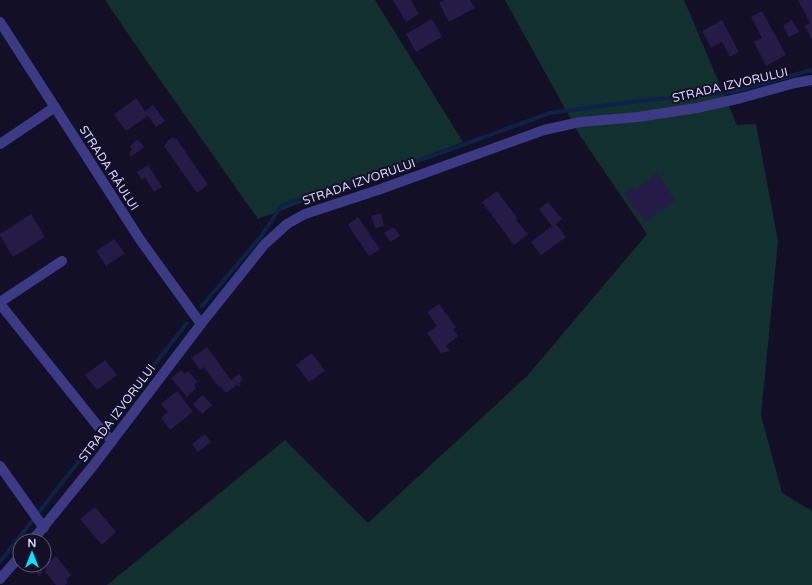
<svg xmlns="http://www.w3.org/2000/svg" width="812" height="585" viewBox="0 0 812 585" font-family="'Varela Round',sans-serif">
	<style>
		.green { fill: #12302f }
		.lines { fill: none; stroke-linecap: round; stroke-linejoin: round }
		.stream { stroke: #0c2248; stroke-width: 4 }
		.building { fill: #241b47 }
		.street { stroke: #3d3a85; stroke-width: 10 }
		.labels { text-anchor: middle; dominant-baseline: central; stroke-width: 4; stroke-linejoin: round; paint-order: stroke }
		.street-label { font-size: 12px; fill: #d9d4ff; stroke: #130f26 }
	</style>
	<rect width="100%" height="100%" fill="#130f26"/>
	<!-- green -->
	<g class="green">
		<polygon points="105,0 375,0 463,142 258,219 146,60"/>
		<polygon points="505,0 684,0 737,125 756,124 778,241 761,415 782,493 812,511 812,585 107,585 285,440 368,523 528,375 647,234 579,134"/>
	</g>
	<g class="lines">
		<!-- stream -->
		<g class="stream">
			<polyline points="202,306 262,235 282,205 432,156 550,113 639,101 733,92 812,70"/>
			<polyline points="0,562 187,323"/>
		</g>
	</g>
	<!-- building -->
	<g class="building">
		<polygon points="393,0 411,0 419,14 406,22"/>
		<polygon points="445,0 470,0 475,8 449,22 439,3"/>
		<polygon points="798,0 812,0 812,41 805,26 810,23"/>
		<polygon points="762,11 786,55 766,66 754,42 762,38 751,17"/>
		<polygon points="432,19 442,37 416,52 406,34"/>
		<polygon points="722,20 739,52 730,57 722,42 711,48 702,31"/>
		<polygon points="792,20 799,32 789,37 783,26"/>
		<polygon points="136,98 145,111 153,105 165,121 156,127 148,116 126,131 114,115"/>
		<polygon points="173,137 174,139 176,138 208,185 197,193 164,146 167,143 166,142"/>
		<polygon points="138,139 144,147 131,157 129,153 132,150 130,146"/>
		<polygon points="148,165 162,187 154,192 145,177 142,180 137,172"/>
		<polygon points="657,172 675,201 645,222 636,209 635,210 630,204 631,203 624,193 633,187 635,190 651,179 650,178"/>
		<polygon points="497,191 518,219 516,220 528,234 514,245 482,202"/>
		<polygon points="548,202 562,219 556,224 566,237 541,255 531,242 552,226 539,209"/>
		<polygon points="381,213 384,226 375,228 371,216"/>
		<polygon points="31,214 45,237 13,257 0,236 0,234"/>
		<polygon points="358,217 380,249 369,256 348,225"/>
		<polygon points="394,227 400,236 390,242 384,233"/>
		<polygon points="114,239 125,253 106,266 96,251"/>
		<polygon points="439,304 456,327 453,329 458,336 446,346 450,351 441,353 427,333 437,326 427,312"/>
		<polygon points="207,347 231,380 239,374 243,380 239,383 241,385 238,387 237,385 226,393 220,386 219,387 204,367 200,370 192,358"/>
		<polygon points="312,353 325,371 309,382 296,365"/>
		<polygon points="105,360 117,375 97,390 85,375"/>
		<polygon points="181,370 184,374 188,371 198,382 194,385 196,388 187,397 171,378"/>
		<polygon points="177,391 193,412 170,430 161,418 168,412 161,404"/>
		<polygon points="203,395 212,405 202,414 193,404"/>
		<polygon points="205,434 211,442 198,452 192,444"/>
		<polygon points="95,507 116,532 102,545 80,519"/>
		<polygon points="56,556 71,575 66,580 68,583 65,585 56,585 45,572 47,570 44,566"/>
		<polygon points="29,565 41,565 39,567 43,572 39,576"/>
	</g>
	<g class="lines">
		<!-- street -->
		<g class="street">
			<polyline points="0,22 141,241 201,324"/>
			<polyline points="0,144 55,107"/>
			<polyline points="0,302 62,261"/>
			<polyline points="0,304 97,425 112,441"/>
			<polyline points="0,466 44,528"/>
			<polyline points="32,541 93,466 201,324 264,245 287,224 305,214 378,190 544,130 580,122 638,117 697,108 741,98 795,83 812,80"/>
			<polyline points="0,579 20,556"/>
		</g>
	</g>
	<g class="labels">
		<!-- street labels -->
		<g class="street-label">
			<text transform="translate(730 85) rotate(-13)">STRADA IZVORULUI</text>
			<text transform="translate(109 168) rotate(57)">STRADA RÂULUI</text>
			<text transform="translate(359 182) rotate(-19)">STRADA IZVORULUI</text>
			<text transform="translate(117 413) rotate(-53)">STRADA IZVORULUI</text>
		</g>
	</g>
	<!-- north arrow -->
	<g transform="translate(32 553)"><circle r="19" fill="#130f26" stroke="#625e7d"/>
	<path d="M0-3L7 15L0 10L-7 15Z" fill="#00e5ff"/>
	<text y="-6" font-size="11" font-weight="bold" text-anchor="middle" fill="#d9d4ff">N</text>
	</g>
</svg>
